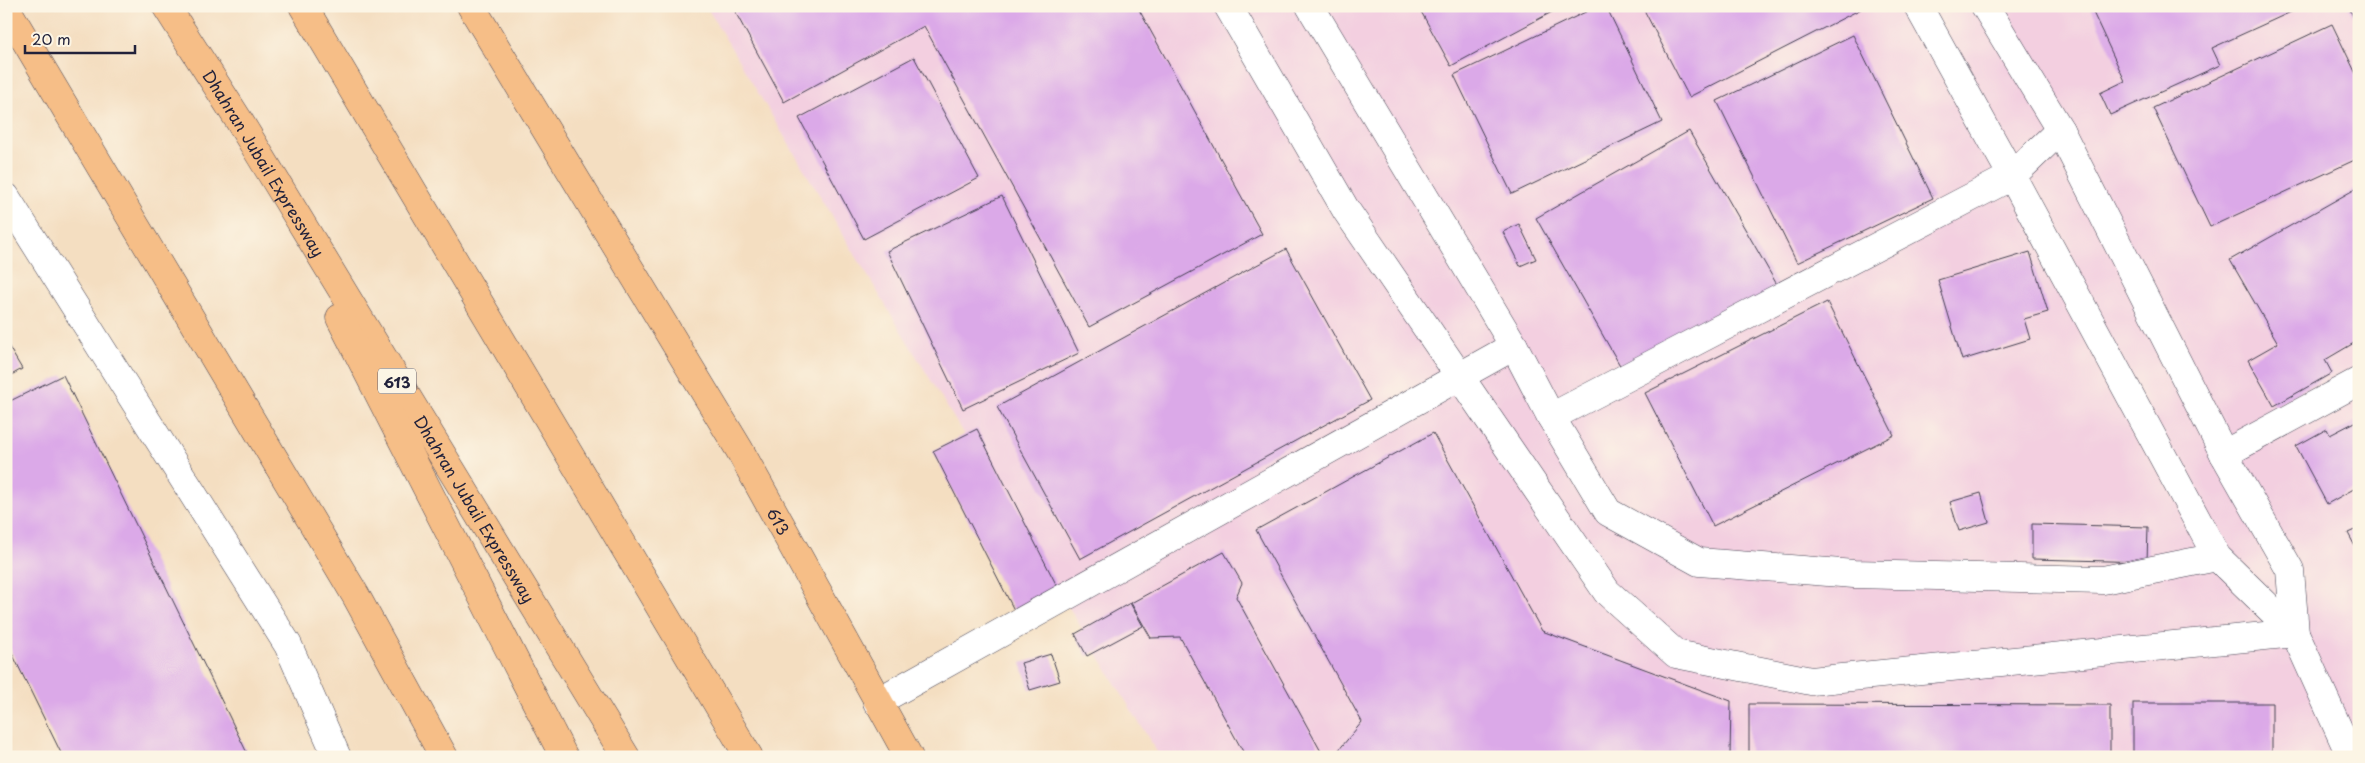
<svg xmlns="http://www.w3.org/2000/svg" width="2365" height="763" viewBox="0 0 2365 763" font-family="'Playpen Sans',sans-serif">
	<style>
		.built { fill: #f3cfe0 }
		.building { fill: #dba9e8 }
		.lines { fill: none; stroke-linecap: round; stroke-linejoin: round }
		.minor-casing { stroke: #423e4f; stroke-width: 29 }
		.primary-casing { stroke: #423e4f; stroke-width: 29 }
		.motorway-casing { stroke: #423e4f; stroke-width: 29 }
		.minor { stroke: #fff; stroke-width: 28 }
		.primary { stroke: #f6be87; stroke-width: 28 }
		.motorway { stroke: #f6be87; stroke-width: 28 }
		.labels { text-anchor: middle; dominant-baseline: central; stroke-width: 5; stroke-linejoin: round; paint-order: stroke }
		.shield { fill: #fcf5e5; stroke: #63616e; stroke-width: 1 }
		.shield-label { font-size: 15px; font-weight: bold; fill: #22223b }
		.street-label { font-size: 16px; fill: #22223b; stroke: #fcf5e5 }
	</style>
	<rect width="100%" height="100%" fill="#fcf5e5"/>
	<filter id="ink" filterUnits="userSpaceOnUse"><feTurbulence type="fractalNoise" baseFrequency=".02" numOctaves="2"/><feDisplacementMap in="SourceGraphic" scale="10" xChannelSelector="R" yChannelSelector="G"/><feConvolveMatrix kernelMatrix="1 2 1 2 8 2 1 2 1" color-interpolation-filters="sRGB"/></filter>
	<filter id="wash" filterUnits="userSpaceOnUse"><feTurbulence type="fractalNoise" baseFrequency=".0096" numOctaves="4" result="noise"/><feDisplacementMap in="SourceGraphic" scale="20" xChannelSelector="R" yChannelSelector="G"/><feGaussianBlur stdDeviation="1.12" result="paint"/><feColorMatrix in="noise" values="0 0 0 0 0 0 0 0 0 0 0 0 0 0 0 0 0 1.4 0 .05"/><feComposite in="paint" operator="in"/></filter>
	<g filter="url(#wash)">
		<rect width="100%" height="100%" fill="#f4dec1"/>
		<!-- built -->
		<polygon class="built" points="706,6 2359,6 2359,757 1160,757 910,346"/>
		<g id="blocks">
			<!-- building -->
			<g class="building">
				<polygon points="732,6 1137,6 1262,234 1089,327 924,26 784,102"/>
				<polygon points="1418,6 1563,6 1451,66"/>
				<polygon points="1598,6 1606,6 1662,122 1512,194 1454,75"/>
				<polygon points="1642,6 1860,6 1861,9 1689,97"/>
				<polygon points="2090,6 2304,6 2212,48 2220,65 2110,115 2100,93 2125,81"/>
				<polygon points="2348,6 2359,6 2359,28"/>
				<polygon points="2332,24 2359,80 2359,158 2210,227 2153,108"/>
				<polygon points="1853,35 1933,198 1797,263 1717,101"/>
				<polygon points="914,57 979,178 864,239 799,118"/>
				<polygon points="1689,131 1780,290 1626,376 1536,218"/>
				<polygon points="2359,187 2359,340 2325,360 2332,373 2274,406 2248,360 2278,343 2230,260"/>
				<polygon points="1002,196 1079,353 963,409 887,251"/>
				<polygon points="1519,224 1536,259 1520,266 1503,232"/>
				<polygon points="1286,249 1370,400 1080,559 997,407"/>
				<polygon points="2030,252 2048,312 2024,319 2030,339 1962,360 1938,280"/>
				<polygon points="1827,302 1894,435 1713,526 1645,393"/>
				<polygon points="6,342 22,369 6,378"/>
				<polygon points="63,375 249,757 63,757 6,641 6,403"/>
				<polygon points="2359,420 2359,486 2327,504 2296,446 2327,429 2330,435"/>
				<polygon points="977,429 1058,588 1014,610 933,451"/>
				<polygon points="1433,433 1542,631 1731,701 1730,757 1333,757 1362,722 1256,530"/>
				<polygon points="1981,493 1989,522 1959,531 1950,502"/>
				<polygon points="2032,524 2148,527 2147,562 2032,559"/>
				<polygon points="2359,528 2359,554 2348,533"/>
				<polygon points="1224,552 1242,583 1236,597 1324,757 1246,757 1180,637 1151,638 1131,603"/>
				<polygon points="1130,603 1143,626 1087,656 1075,634"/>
				<polygon points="1051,654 1060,681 1030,690 1021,663"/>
				<rect x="2133" y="703" width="139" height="54"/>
				<polygon points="1749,704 2110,705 2110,757 1749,757"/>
			</g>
		</g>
	</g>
	<g filter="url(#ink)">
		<use href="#blocks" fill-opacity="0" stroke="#423e4f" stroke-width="1"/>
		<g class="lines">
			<!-- minor casing -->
			<g class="minor-casing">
				<g id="minor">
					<polyline points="1228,6 1346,210 1607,592 1676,654 1811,681 2295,633"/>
					<polyline points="1310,6 1514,346 1551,417 1608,512 1699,562 1854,574 2103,580 2217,557"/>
					<polyline points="1918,6 2012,176 2217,557 2295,633"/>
					<polyline points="1985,6 2060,130 2224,454 2290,570 2295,633 2351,757"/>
					<polyline points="6,197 288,645 337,757"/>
					<polyline points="1551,417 2012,176 2060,130"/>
					<polyline points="2224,454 2359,381"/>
					<polyline points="877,702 1514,346"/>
				</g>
			</g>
			<!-- primary casing -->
			<g class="primary-casing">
				<g id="primary">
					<path id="s1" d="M471 6 739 449 909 757"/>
					<polyline points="6,8 356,596 444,757"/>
				</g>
			</g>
			<!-- motorway casing -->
			<g class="motorway-casing">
				<g id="motorway">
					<path id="s2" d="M166 6 238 119 626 757"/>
					<polyline points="303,6 749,757"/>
					<polyline points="340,318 564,757"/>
				</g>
			</g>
			<!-- minor -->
			<use href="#minor" class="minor"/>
			<!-- primary -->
			<use href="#primary" class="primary"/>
			<!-- motorway -->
			<use href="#motorway" class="motorway"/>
		</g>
	</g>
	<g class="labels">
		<!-- shield labels -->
		<rect class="shield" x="378" y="368.5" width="38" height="25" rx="4"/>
		<g class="shield-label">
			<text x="397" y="381">613</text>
		</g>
		<!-- street labels -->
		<g class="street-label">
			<text stroke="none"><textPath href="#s2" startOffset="185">Dhahran Jubail Expressway</textPath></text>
			<text stroke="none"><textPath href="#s2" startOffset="590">Dhahran Jubail Expressway</textPath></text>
			<text stroke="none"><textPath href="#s1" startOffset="600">613</textPath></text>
		</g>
	</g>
	<!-- margin -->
	<rect width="2365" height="763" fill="none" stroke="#fcf5e5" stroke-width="25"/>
	<!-- scale -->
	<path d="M25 45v8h110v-8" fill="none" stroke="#22223b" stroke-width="2.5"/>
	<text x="32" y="45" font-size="15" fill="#22223b" stroke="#fcf5e5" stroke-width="4" paint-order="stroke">20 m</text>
</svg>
